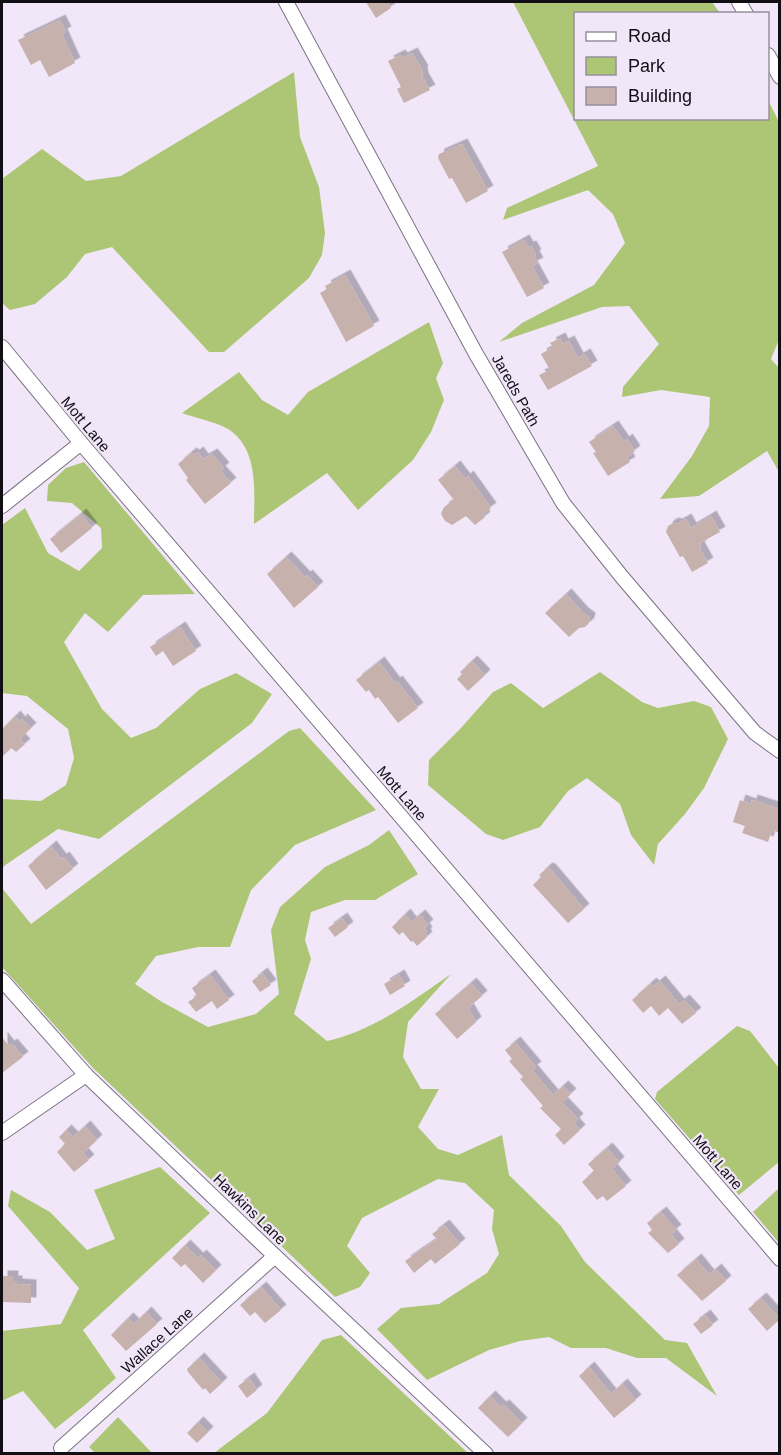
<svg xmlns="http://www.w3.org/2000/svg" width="781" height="1455" viewBox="0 0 781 1455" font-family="Arial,sans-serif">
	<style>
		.green { fill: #adc675 }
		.building { fill: #c6b1ac; filter: url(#shadow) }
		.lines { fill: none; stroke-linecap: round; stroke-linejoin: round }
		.street-casing { stroke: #7a7282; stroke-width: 16 }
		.street { stroke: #fff; stroke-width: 14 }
		.labels { text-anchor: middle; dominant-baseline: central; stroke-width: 4.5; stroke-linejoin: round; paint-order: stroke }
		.street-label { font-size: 15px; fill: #110e14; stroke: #f1e7f9 }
	</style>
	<defs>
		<filter id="shadow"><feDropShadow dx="5.5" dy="-5.5" stdDeviation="0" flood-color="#0004"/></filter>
	</defs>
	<rect width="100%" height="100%" fill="#f1e7f9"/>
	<!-- green -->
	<g class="green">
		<polygon points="513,2 712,2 720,13 576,14 576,118 768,118 768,100 780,124 780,337 771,359 779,368 779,472 767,451 699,496 660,499 692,456 709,426 710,397 661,390 622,397 623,387 659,344 629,306 602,307 499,342 522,323 594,285 625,243 613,214 588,190 503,220 507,208 598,166"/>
		<polygon points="294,72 300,137 319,187 325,233 322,255 309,278 224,352 209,352 112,247 85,254 67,277 35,304 10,310 2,303 2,179 42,149 86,181 121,176"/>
		<path d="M429 322 443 363 436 378 444 400 431 432 413 460 358 510 327 473 254 524C254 493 259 452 231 431 221 423 195 418 182 413L239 372 262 400 288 415 308 392Z"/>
		<polygon points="84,462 195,594 143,595 108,632 85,613 64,642 102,709 131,738 156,728 200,689 236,673 272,694 252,723 99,839 58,829 4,866 2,870 2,799 41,801 66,785 74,758 68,729 27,696 2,693 2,525 25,508 48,553 79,571 102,548 101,528 72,503 47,501 48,485 66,468"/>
		<polygon points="600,672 642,702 658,708 694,701 711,707 728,739 704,788 685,814 658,844 654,865 631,835 620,804 587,778 568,791 540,827 503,840 486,834 428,785 429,760 460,729 493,692 511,683 543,708"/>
		<path d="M300 728 376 810 295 845 251 890 230 947H198L156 956 135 984 162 1002 208 1027 256 1014 279 994 271 930 280 907 325 867 369 845 389 830 418 874 375 900H345L311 912 305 940 311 959 294 1014 327 1041C375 1030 412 1001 451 974L408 1022 403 1057 421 1089H439L418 1127 438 1149 458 1155 502 1135 509 1175 561 1226 585 1262 665 1340 687 1343 717 1396 666 1358H637L606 1348H571L549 1337 520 1341 489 1350 427 1380 377 1329 401 1308 439 1304 487 1273 499 1254 492 1229 494 1210 465 1183 438 1179 362 1218 347 1246 370 1273 360 1287 335 1297 93 1068 2 967V888L31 924 289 731Z"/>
		<polygon points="737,1026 750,1031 779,1068 779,1162 739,1195 655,1099 657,1092"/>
		<polygon points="160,1167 210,1213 83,1330 116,1378 85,1405 55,1429 23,1391 2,1401 2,1331 61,1324 79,1288 8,1206 11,1190 50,1212 87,1250 115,1239 94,1190"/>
		<polygon points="779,1188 779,1243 753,1212"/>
		<polygon points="341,1335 468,1453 214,1453 267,1413 322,1340"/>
		<polygon points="118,1417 152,1453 95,1453 89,1447"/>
	</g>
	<!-- building -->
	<g class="building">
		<polygon points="366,2 387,2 391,8 376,18"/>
		<polygon points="60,20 66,32 62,34 75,63 49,77 40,60 31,65 18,40"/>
		<polygon points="412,53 423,71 422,72 423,78 430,90 404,103 397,89 401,87 388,61 400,55 402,58"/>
		<polygon points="462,144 488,191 466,203 452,178 449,179 438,158 439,154"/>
		<polygon points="524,240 528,247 531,246 536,255 534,256 538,263 532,266 544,288 527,297 502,252"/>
		<polygon points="345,275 374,326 346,342 320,293 327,289 325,286"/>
		<polygon points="560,338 563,344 569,341 578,358 585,354 592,366 548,390 539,375 550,370 541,354 553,347 550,343"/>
		<polygon points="613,426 624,442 627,439 635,451 627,457 630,462 608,476 593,453 596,452 589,442"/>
		<polygon points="198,452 203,459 212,454 224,468 220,471 231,483 205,504 186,480 188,478 178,464 191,453 194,455"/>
		<polygon points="455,466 465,479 468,476 491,508 483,514 485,517 475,525 466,516 452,525 445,521 441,514 444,507 454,500 438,480"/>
		<polygon points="81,514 92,528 61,553 50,539"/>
		<polygon points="711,516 720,532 700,543 701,546 699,547 708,563 692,572 683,556 680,557 666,532 668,526 673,523 677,524 686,519 691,528"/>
		<polygon points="286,557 305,577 307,575 318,587 294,608 267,574"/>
		<polygon points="566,594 583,613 590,618 589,623 585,627 579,628 569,637 545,613"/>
		<polygon points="180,627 196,651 173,666 163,651 156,656 150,647"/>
		<polygon points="472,661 485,675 468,691 457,679 462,674 460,672"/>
		<polygon points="379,662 395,683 397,681 418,708 398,723 378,697 375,699 369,690 366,692 356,680"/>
		<polygon points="15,716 20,722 22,719 31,728 20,739 25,744 16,752 11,748 2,757 2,729"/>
		<polygon points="740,800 751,804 752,800 780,809 780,833 772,830 768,842 742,833 745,826 733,822"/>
		<polygon points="51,846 61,859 64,857 73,869 46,890 28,866"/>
		<polygon points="547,868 550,869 584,909 568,923 533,885 541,877 539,875"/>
		<polygon points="405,914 411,922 420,915 428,925 424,928 427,932 425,934 427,937 417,946 413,941 411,942 403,932 399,935 392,927"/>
		<polygon points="342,918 348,927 335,937 328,928"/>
		<polygon points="262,973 271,985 260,992 252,981"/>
		<polygon points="210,975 229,1000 217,1009 212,1001 196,1012 188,1002 197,996 192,988"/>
		<polygon points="399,975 405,986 390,995 384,984"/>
		<polygon points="660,981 679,1004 684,1000 696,1013 682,1024 668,1008 659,1016 651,1006 643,1013 632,1000 651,983 654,986"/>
		<polygon points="471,983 482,996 468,1008 476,1022 457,1039 435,1014"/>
		<polygon points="2,1037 9,1046 12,1044 23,1057 2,1073"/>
		<polygon points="515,1042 536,1067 532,1070 553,1095 563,1086 571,1094 562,1102 578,1119 574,1123 580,1130 564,1145 555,1135 561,1129 540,1108 543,1106 520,1079 523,1077 509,1061 512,1059 505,1050"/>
		<polygon points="85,1126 97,1140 83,1153 89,1160 74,1172 57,1152 65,1144 59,1137 66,1130 73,1137"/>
		<polygon points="607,1148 619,1162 612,1169 626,1186 607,1201 603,1196 597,1200 582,1182 594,1171 588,1164"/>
		<polygon points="661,1212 676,1230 671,1234 679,1244 668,1253 648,1233 652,1230 647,1223"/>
		<polygon points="444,1225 460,1244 435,1264 431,1259 414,1273 405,1261 437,1239 432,1234"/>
		<polygon points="185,1245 198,1258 201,1255 216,1270 203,1283 185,1264 181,1267 172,1258"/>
		<polygon points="696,1259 709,1275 716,1269 726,1281 702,1301 677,1275"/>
		<polygon points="2,1276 13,1276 13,1281 17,1281 17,1284 31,1285 31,1303 2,1302"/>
		<polygon points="261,1287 281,1310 265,1323 255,1312 250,1316 240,1305"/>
		<polygon points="761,1298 780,1319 767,1331 748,1309"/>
		<polygon points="146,1312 157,1324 126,1351 111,1335 128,1318 134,1324"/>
		<polygon points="705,1315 713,1325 701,1334 693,1324"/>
		<polygon points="199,1358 222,1383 210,1394 205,1388 203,1390 188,1372 187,1369"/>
		<polygon points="589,1367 611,1394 622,1384 636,1400 614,1418 579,1376"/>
		<polygon points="249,1378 257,1390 247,1398 238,1386"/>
		<polygon points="490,1396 501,1407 504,1405 522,1423 508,1437 478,1408"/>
		<polygon points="198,1422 208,1432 197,1443 187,1433"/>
	</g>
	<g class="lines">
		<!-- street casing -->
		<g class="street-casing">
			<g id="street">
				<polyline points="286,2 476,354 563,503 622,577 755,733 780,751"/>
				<polyline points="739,2 746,14"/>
				<polyline points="768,55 780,77"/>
				<polyline points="2,347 81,443 780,1259"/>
				<polyline points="2,506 81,443"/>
				<polyline points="2,980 86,1075 275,1256 486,1454"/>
				<polyline points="2,1133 86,1075"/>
				<polyline points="61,1448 275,1256"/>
			</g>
		</g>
		<!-- street -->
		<use href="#street" class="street"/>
	</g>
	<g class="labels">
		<!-- street labels -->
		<g class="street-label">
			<text transform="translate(516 390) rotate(60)">Jareds Path</text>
			<text transform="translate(86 424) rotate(50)">Mott Lane</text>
			<text transform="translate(402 793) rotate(49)">Mott Lane</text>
			<text transform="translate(718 1162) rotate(49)">Mott Lane</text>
			<text transform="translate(250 1209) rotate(44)">Hawkins Lane</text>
			<text transform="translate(157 1340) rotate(-42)">Wallace Lane</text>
		</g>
	</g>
	<!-- border -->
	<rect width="781" height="1455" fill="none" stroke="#110e14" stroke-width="6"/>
	<!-- legend -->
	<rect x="574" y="12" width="195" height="108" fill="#f1e7f9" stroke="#97909d" stroke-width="1.5"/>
	<rect x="586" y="32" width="30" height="9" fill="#ffffff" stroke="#97909d" stroke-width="1.5"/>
	<text x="628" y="42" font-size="18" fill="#110e14">Road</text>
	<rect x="586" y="57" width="30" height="18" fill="#adc675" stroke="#97909d" stroke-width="1.5"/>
	<text x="628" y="72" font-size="18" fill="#110e14">Park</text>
	<rect x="586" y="87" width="30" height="18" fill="#c6b1ac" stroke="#97909d" stroke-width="1.5"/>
	<text x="628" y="102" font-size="18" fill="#110e14">Building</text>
</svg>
